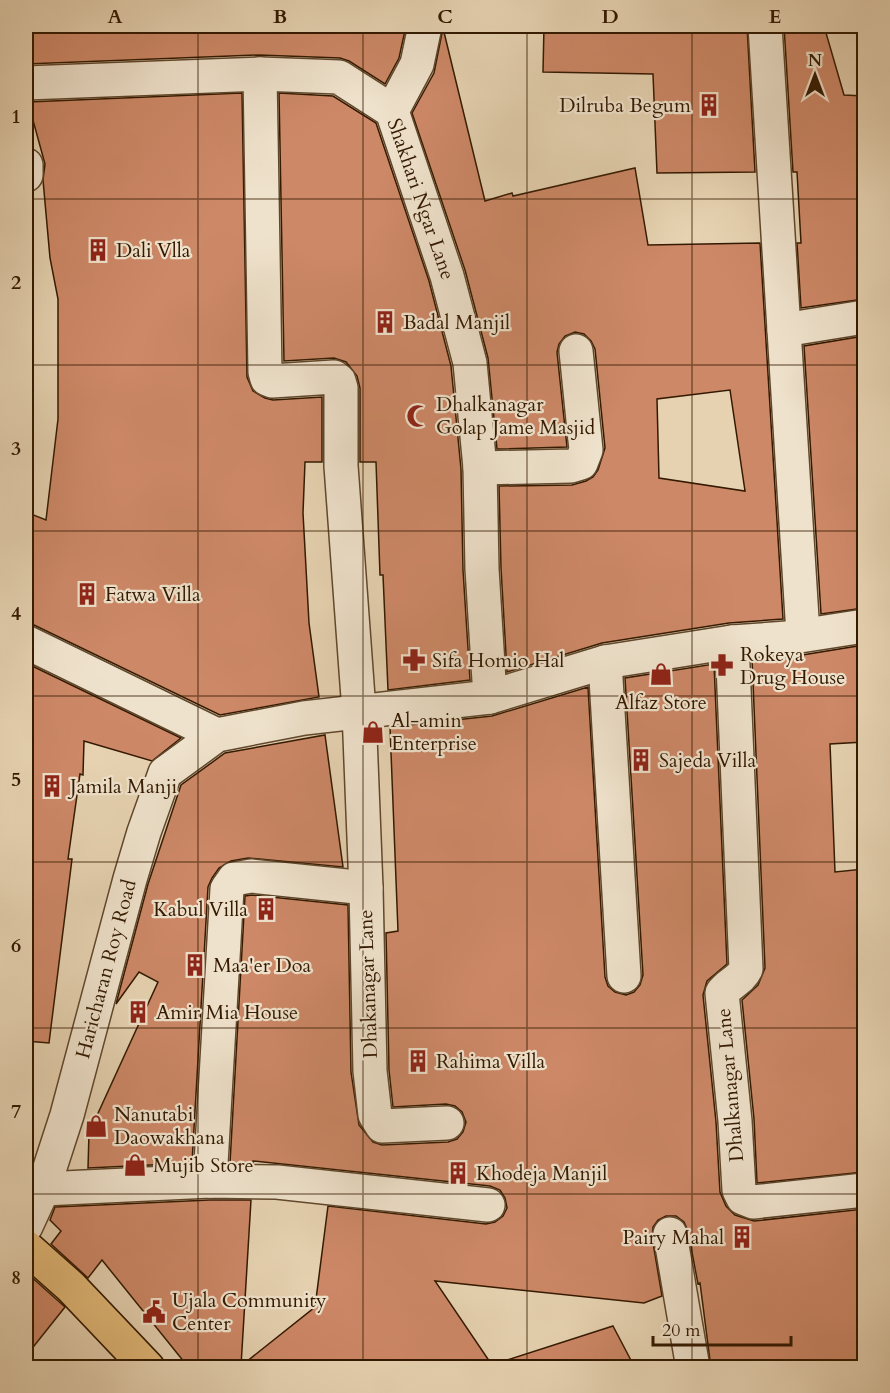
<svg xmlns="http://www.w3.org/2000/svg" width="890" height="1393" viewBox="0 0 890 1393" font-family="Cardo,serif">
	<style>
		.building { fill: #cd8867; stroke: #331900; stroke-width: 1.5; fill-rule: evenodd }
		.lines { fill: none; stroke-linecap: round; stroke-linejoin: round }
		.minor-casing { stroke: #60472c; stroke-width: 36 }
		.major-casing { stroke: #331900; stroke-width: 36 }
		.minor { stroke: #efe2cc; stroke-width: 33 }
		.major { stroke: #e3b978; stroke-width: 33 }
		.grid { fill: none; stroke: #331900; stroke-width: 1.5; stroke-opacity: 0.55 }
		.labels { text-anchor: middle; dominant-baseline: central; stroke-width: 4.5; stroke-linejoin: round; paint-order: stroke }
		.poi-label { font-size: 20px; fill: #331900; stroke: #efe2cc; text-anchor: start }
		.street-label { font-size: 20px; fill: #331900; stroke: #efe2cc }
		.neatline { fill: none; stroke: #331900; stroke-width: 2 }
		.grid-label { font-size: 20px; text-anchor: middle; font-weight: bold; fill: #331900 }
	</style>
	<rect width="100%" height="100%" fill="#e6d2b1"/>
	<filter id="stains"><feTurbulence type="fractalNoise" baseFrequency=".00333" numOctaves="4"/><feColorMatrix values="0 0 0 0 .2 0 0 0 0 .09 0 0 0 0 .02 0 0 0 .5 -.17"/></filter>
	<radialGradient id="worn" r=".72"><stop offset=".6" stop-color="#630" stop-opacity="0"/><stop offset="1" stop-color="#630" stop-opacity=".3"/></radialGradient>
	<!-- building -->
	<g class="building">
		<polygon points="26,26 406,26 399,58 385,84 349,61 340,58 259,55 26,64"/>
		<polygon points="544,26 747,26 755,172 657,173 653,74 543,72"/>
		<polygon points="784,26 824,26 844,95 864,96 864,299 801,308 797,243 801,243 797,172 793,172"/>
		<path d="M443 28 485 201 512 193 513 196 635 168 648 245 760 243 783 619 729 623 602 643 507 672 501 568 499 486 572 485 586 481 593 477 598 470 605 448 595 349 591 341 584 334 575 332 565 336 559 344 557 352 567 447 497 449 488 358 465 270 412 113 434 73ZM730 390 745 491 659 478 657 399Z"/>
		<polygon points="242,93 247,377 253,391 265,398 273,400 322,397 322,462 305,462 303,513 309,623 319,697 220,715 34,625 26,623 26,512 46,520 58,419 58,299 50,258 43,180 45,164 28,102"/>
		<polygon points="279,93 333,96 376,123 429,281 451,366 461,469 463,570 470,680 388,690 383,575 380,575 376,462 360,462 360,388 357,376 346,362 334,358 284,361"/>
		<polygon points="864,336 864,608 821,614 804,346"/>
		<polygon points="864,645 864,742 830,744 835,872 864,869 864,1172 757,1183 754,1119 742,1000 758,985 765,968 752,659 790,657"/>
		<polygon points="26,663 181,738 152,761 84,741 83,775 80,774 68,859 72,859 49,1043 26,1041"/>
		<polygon points="714,664 727,964 707,981 703,995 716,1122 720,1192 726,1206 735,1215 754,1221 864,1209 864,1368 711,1368 700,1283 698,1284 688,1231 684,1222 676,1216 666,1216 658,1220 653,1227 652,1237 662,1296 644,1303 435,1281 494,1368 189,1368 102,1260 88,1278 51,1244 61,1231 50,1220 55,1207 210,1200 251,1200 241,1366 315,1307 328,1206 486,1224 495,1222 503,1216 507,1208 505,1198 500,1190 490,1186 253,1161 253,1163 230,1163 245,896 252,895 348,905 351,1072 359,1125 373,1142 382,1145 448,1142 457,1139 463,1132 466,1122 462,1112 455,1106 446,1104 393,1107 389,1070 386,933 398,931 390,727 492,716 588,687 605,977 608,986 615,992 626,995 634,992 640,985 643,975 625,678"/>
		<polygon points="325,735 343,867 248,858 231,861 219,868 212,878 208,887 192,1163 88,1168 89,1133 158,982 139,972 116,1004 148,884 181,785 225,753"/>
		<polygon points="28,1274 65,1307 26,1356 26,1276"/>
		<polygon points="613,1326 635,1368 508,1368 507,1360"/>
	</g>
	<g class="lines">
		<!-- minor casing -->
		<g class="minor-casing">
			<g id="minor">
				<polyline points="765,26 803,634"/>
				<polyline points="260,74 265,372 267,379 272,381 334,377 339,381 341,388 341,466 359,711 366,888"/>
				<polyline points="26,83 260,74 339,77 392,111 447,276 470,363 480,468 482,569 490,697"/>
				<polyline points="392,111 417,64 425,26"/>
				<polyline points="26,165 26,175"/>
				<polyline points="784,330 864,317"/>
				<polyline points="480,468 571,466 581,463 586,450 576,351"/>
				<polyline points="26,642 217,735"/>
				<path d="M732 642 746 969C741 980 728 984 722 993L735 1121 739 1190 743 1198 753 1202 864 1190"/>
				<polyline points="605,662 624,976"/>
				<polyline points="210,1181 227,889 234,879 251,876 366,888 370,1071 375,1115 382,1126 447,1123"/>
				<polyline points="43,1189 210,1181 277,1182 488,1205"/>
				<polyline points="26,1226 43,1189 67,1115 130,879 144,832 165,773 217,735 304,718 490,697 605,662 732,642 787,638 864,626"/>
				<polyline points="670,1234 693,1368"/>
			</g>
		</g>
		<!-- major casing -->
		<g class="major-casing">
			<polyline id="major" points="26,1247 71,1287 148,1368"/>
		</g>
		<!-- minor -->
		<use href="#minor" class="minor"/>
		<!-- major -->
		<use href="#major" class="major"/>
	</g>
	<!-- grid -->
	<path class="grid" d="M198 26V1368M363 26V1368M527 26V1368M692 26V1368M26 199H864M26 365H864M26 531H864M26 696H864M26 862H864M26 1028H864M26 1194H864"/>
	<!-- icons -->
	<defs>
		<g id="building-bare" transform="scale(1.8)"><path d="M-4-6H4V6H1V3H-1V6H-4ZM-2.5-4.3h1.7v1.8h-1.7ZM.8-4.3h1.7v1.8H.8ZM-2.5-1h1.7V.8h-1.7ZM.8-1h1.7V.8H.8Z" fill="#8f2418" stroke="#efe2cc" stroke-width="2.5" paint-order="stroke"/></g>
		<g id="mosque-bare" transform="scale(1.8)"><path d="M3.5-4.9A6 6 0 1 0 3.5 4.9A5 5 0 1 1 3.5-4.9Z" fill="#8f2418" stroke="#efe2cc" stroke-width="2.5" paint-order="stroke"/></g>
		<g id="pharmacy-bare" transform="scale(1.8)"><path d="M-2-6h4v4h4v4h-4v4h-4v-4h-4v-4h4Z" fill="#8f2418" stroke="#efe2cc" stroke-width="2.5" paint-order="stroke"/></g>
		<g id="shop-bare" transform="scale(1.8)"><path d="M-5-2.5h2.3a2.7 3.5 0 0 1 5.4 0H5L5.5 6h-11ZM-1.5-2.5h3a1.5 2.3 0 0 0-3 0Z" fill="#8f2418" stroke="#efe2cc" stroke-width="2.5" paint-order="stroke"/></g>
		<g id="civic-bare" transform="scale(1.8)"><path d="M-.6-6.5H3V-4.5H.6V-3L4-1V1h2V6H-6V1h2V-1L-.6-3ZM-1.2 2.5V6h2.4V2.5Z" fill="#8f2418" stroke="#efe2cc" stroke-width="2.5" paint-order="stroke"/></g>
	</defs>
	<g fill-rule="evenodd">
		<use href="#building-bare" x="709" y="105"/>
		<use href="#building-bare" x="98" y="250"/>
		<use href="#building-bare" x="385" y="322"/>
		<use href="#mosque-bare" x="418" y="416"/>
		<use href="#building-bare" x="87" y="594"/>
		<use href="#pharmacy-bare" x="414" y="660"/>
		<use href="#pharmacy-bare" x="722" y="665"/>
		<use href="#shop-bare" x="661" y="674"/>
		<use href="#shop-bare" x="373" y="732"/>
		<use href="#building-bare" x="641" y="760"/>
		<use href="#building-bare" x="52" y="786"/>
		<use href="#building-bare" x="266" y="909"/>
		<use href="#building-bare" x="195" y="965"/>
		<use href="#building-bare" x="138" y="1012"/>
		<use href="#building-bare" x="418" y="1061"/>
		<use href="#shop-bare" x="96" y="1126"/>
		<use href="#shop-bare" x="135" y="1165"/>
		<use href="#building-bare" x="458" y="1173"/>
		<use href="#building-bare" x="742" y="1237"/>
		<use href="#civic-bare" x="154" y="1312"/>
	</g>
	<g class="labels">
		<!-- poi labels -->
		<g class="poi-label">
			<text x="691" y="105" text-anchor="end">Dilruba Begum</text>
			<text x="116" y="250">Dali Vlla</text>
			<text x="403" y="322">Badal Manjil</text>
			<text x="436" y="404">Dhalkanagar<tspan x="436" dy="23">Golap Jame Masjid</tspan></text>
			<text x="105" y="594">Fatwa Villa</text>
			<text x="740" y="654">Rokeya<tspan x="740" dy="23">Drug House</tspan></text>
			<text x="432" y="660">Sifa Homio Hal</text>
			<text x="661" y="702" text-anchor="middle">Alfaz Store</text>
			<text x="391" y="720">Al-amin<tspan x="391" dy="23">Enterprise</tspan></text>
			<text x="659" y="760">Sajeda Villa</text>
			<text x="70" y="786">Jamila Manji</text>
			<text x="248" y="909" text-anchor="end">Kabul Villa</text>
			<text x="213" y="965">Maa'er Doa</text>
			<text x="156" y="1012">Amir Mia House</text>
			<text x="436" y="1061">Rahima Villa</text>
			<text x="114" y="1114">Nanutabi<tspan x="114" dy="23">Daowakhana</tspan></text>
			<text x="153" y="1165">Mujib Store</text>
			<text x="476" y="1173">Khodeja Manjil</text>
			<text x="724" y="1237" text-anchor="end">Pairy Mahal</text>
			<text x="172" y="1300">Ujala Community<tspan x="172" dy="23">Center</tspan></text>
		</g>
		<!-- street labels -->
		<g class="street-label">
			<text transform="translate(421 199) rotate(71)">Shakhari Ngar Lane</text>
			<text transform="translate(106 969) rotate(-75)">Haricharan Roy Road</text>
			<text transform="translate(368 984) rotate(-92)">Dhakanagar Lane</text>
			<text transform="translate(730 1085) rotate(-95)">Dhalkanagar Lane</text>
		</g>
	</g>
	<!-- margin -->
	<rect width="890" height="1393" fill="none" stroke="#e6d2b1" stroke-width="66"/>
	<!-- north arrow -->
	<g transform="translate(815 75)" stroke="#efe2cc" stroke-width="4.5" paint-order="stroke">
	<path d="M0-4.5L10 22L0 15L-10 22Z" fill="#331900"/>
	<text y="-9" font-size="16" font-weight="bold" text-anchor="middle" fill="#331900">N</text>
	</g>
	<!-- scale -->
	<path d="M653 1336v9h138v-9" fill="none" stroke="#331900" stroke-width="3"/>
	<text x="662" y="1336" font-size="18" fill="#331900" stroke="#efe2cc" stroke-width="4.5" paint-order="stroke">20 m</text>
	<rect x="33" y="33" width="824" height="1327" class="neatline"/>
	<g class="grid-label">
		<text x="115" y="23">A</text>
		<text x="280" y="23">B</text>
		<text x="445" y="23">C</text>
		<text x="610" y="23">D</text>
		<text x="775" y="23">E</text>
		<text x="16" y="123">1</text>
		<text x="16" y="289">2</text>
		<text x="16" y="455">3</text>
		<text x="16" y="620">4</text>
		<text x="16" y="786">5</text>
		<text x="16" y="952">6</text>
		<text x="16" y="1118">7</text>
		<text x="16" y="1284">8</text>
	</g>
	<rect width="100%" height="100%" filter="url(#stains)"/>
	<rect width="100%" height="100%" fill="url(#worn)"/>
</svg>
